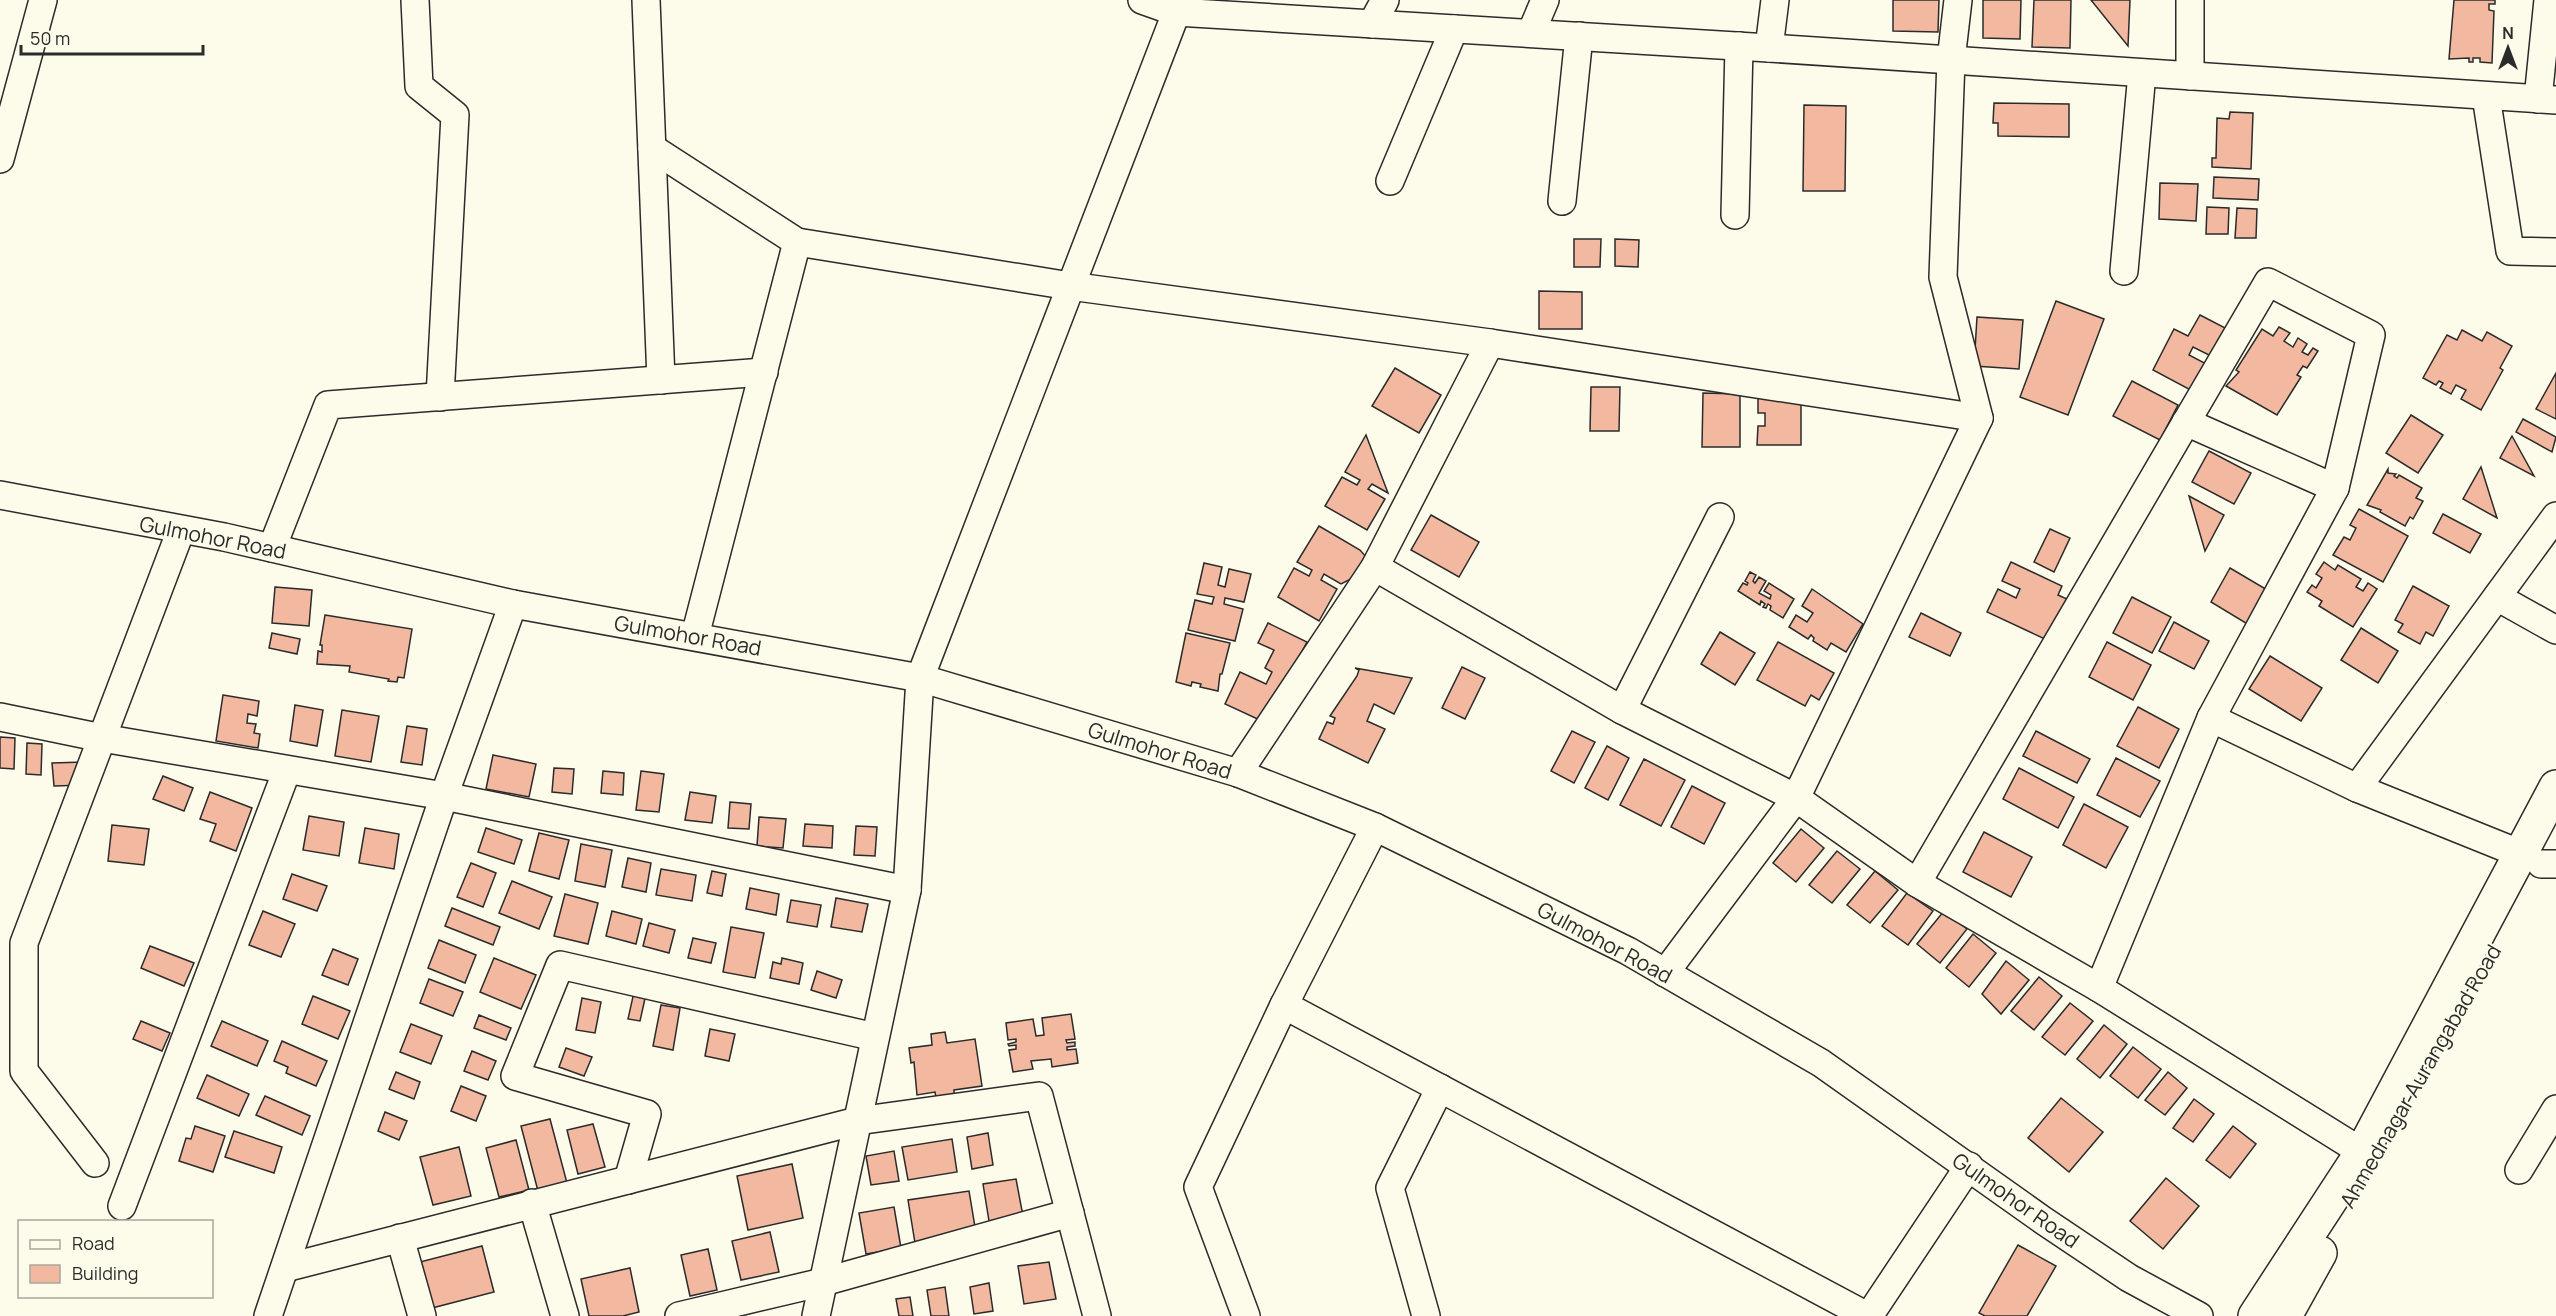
<svg xmlns="http://www.w3.org/2000/svg" width="2556" height="1316" viewBox="0 0 2556 1316" font-family="Manrope,sans-serif">
	<style>
		.building { fill: #f2b8a0; stroke: #2b2b2b; stroke-width: 1.5 }
		.lines { fill: none; stroke-linecap: round; stroke-linejoin: round }
		.minor-casing { stroke: #2b2b2b; stroke-width: 30 }
		.highway-casing { stroke: #2b2b2b; stroke-width: 36 }
		.minor { stroke: #fdfbea; stroke-width: 27 }
		.highway { stroke: #fdfbea; stroke-width: 33 }
		.labels { text-anchor: middle; dominant-baseline: central; stroke-width: 4.5; stroke-linejoin: round; paint-order: stroke }
		.street-label { font-size: 21px; fill: #2b2b2b; stroke: #fdfbea }
	</style>
	<rect width="100%" height="100%" fill="#fdfbea"/>
	<!-- building -->
	<g class="building">
		<polygon points="1893,0 1939,0 1938,32 1893,31"/>
		<polygon points="1983,0 2021,0 2020,39 1983,38"/>
		<polygon points="2034,0 2071,0 2070,48 2032,47"/>
		<polygon points="2091,0 2130,0 2128,46"/>
		<polygon points="2454,0 2495,0 2495,4 2489,4 2489,10 2494,11 2492,63 2480,62 2480,58 2473,58 2473,62 2469,62 2469,58 2449,59"/>
		<polygon points="1994,103 2069,104 2069,137 1998,136 1998,123 1993,123"/>
		<polygon points="1804,105 1846,106 1845,191 1803,191"/>
		<polygon points="2230,112 2253,113 2251,169 2212,167 2212,158 2216,158 2217,118 2229,119"/>
		<polygon points="2214,177 2259,179 2258,200 2213,198"/>
		<polygon points="2160,183 2198,184 2196,221 2159,219"/>
		<polygon points="2207,207 2229,208 2228,234 2206,234"/>
		<polygon points="2237,208 2257,209 2256,238 2235,238"/>
		<polygon points="1574,239 1601,239 1600,267 1574,267"/>
		<polygon points="1615,239 1639,240 1638,267 1615,266"/>
		<polygon points="1539,291 1582,292 1582,329 1539,329"/>
		<polygon points="2056,301 2104,319 2068,415 2020,397"/>
		<polygon points="2200,315 2231,331 2217,359 2193,347 2189,355 2212,367 2198,394 2153,370 2174,329 2188,336"/>
		<polygon points="1977,317 2023,320 2019,369 1974,366"/>
		<polygon points="2279,327 2290,333 2284,341 2293,347 2298,338 2307,344 2302,352 2308,355 2313,348 2318,351 2307,368 2303,366 2297,375 2301,377 2277,415 2226,386 2239,372 2236,370 2262,329 2273,336"/>
		<polygon points="2462,330 2482,341 2487,332 2512,346 2500,368 2503,370 2481,410 2461,399 2466,390 2456,385 2451,394 2440,388 2443,383 2439,381 2436,385 2423,378 2447,335 2457,340"/>
		<polygon points="1395,368 1441,395 1419,433 1372,406"/>
		<polygon points="2556,373 2556,419 2536,409"/>
		<polygon points="2132,381 2178,405 2160,440 2113,416"/>
		<polygon points="1591,387 1620,387 1619,431 1590,431"/>
		<polygon points="1758,390 1801,403 1801,445 1757,445 1758,426 1765,426 1765,413 1758,413"/>
		<polygon points="1703,393 1740,394 1740,447 1702,447"/>
		<polygon points="2411,415 2443,435 2418,473 2386,453"/>
		<polygon points="2523,419 2556,437 2552,452 2516,432"/>
		<polygon points="1366,435 1388,493 1372,484 1368,489 1385,499 1367,530 1325,506 1342,477 1357,485 1360,480 1345,472"/>
		<polygon points="2512,436 2534,476 2500,458"/>
		<polygon points="2209,451 2251,473 2234,504 2192,482"/>
		<polygon points="2481,467 2497,518 2463,499"/>
		<polygon points="2388,469 2388,473 2396,474 2394,476 2397,478 2399,475 2422,488 2416,498 2423,501 2413,519 2410,517 2405,526 2380,512 2381,510 2367,505"/>
		<polygon points="2189,496 2224,515 2205,551"/>
		<polygon points="2359,509 2408,536 2383,582 2333,555 2344,537 2350,540 2356,528 2350,525"/>
		<polygon points="2443,514 2481,534 2470,553 2433,533"/>
		<polygon points="1431,515 1479,542 1459,577 1411,550"/>
		<polygon points="1319,526 1360,550 1375,567 1341,584 1324,574 1321,580 1337,589 1319,621 1278,597 1294,568 1309,576 1312,570 1297,562"/>
		<polygon points="2050,529 2070,538 2054,572 2034,562"/>
		<polygon points="2011,562 2062,586 2058,595 2067,599 2047,640 1987,612 1998,589 2016,598 2020,589 2002,581"/>
		<polygon points="2324,562 2335,570 2338,565 2361,579 2356,587 2363,591 2368,583 2377,589 2353,627 2319,606 2322,601 2307,592 2312,585 2316,588 2322,578 2316,574"/>
		<polygon points="1204,563 1222,567 1218,585 1225,587 1229,569 1251,574 1244,602 1225,598 1224,604 1243,609 1235,641 1188,630 1195,600 1212,604 1214,597 1197,594"/>
		<polygon points="2230,568 2269,591 2249,625 2211,602"/>
		<polygon points="1750,572 1756,575 1753,581 1755,583 1759,577 1766,581 1759,593 1770,599 1771,595 1764,591 1769,583 1794,599 1783,618 1770,610 1771,606 1768,604 1766,608 1763,607 1765,604 1761,601 1760,605 1738,591 1743,583 1747,585 1748,583 1745,581"/>
		<polygon points="2413,586 2449,606 2433,636 2426,632 2420,644 2398,632 2403,624 2395,620"/>
		<polygon points="275,587 312,590 309,626 272,623"/>
		<polygon points="1812,589 1863,624 1846,652 1831,643 1827,650 1813,641 1814,638 1811,635 1808,639 1789,627 1796,615 1807,622 1813,613 1802,606"/>
		<polygon points="2132,597 2171,617 2152,653 2113,633"/>
		<polygon points="1921,613 1961,633 1950,656 1909,637"/>
		<polygon points="325,615 412,629 404,678 398,677 397,682 388,681 389,679 349,672 350,666 317,664 318,651 322,652 322,645 320,645"/>
		<polygon points="2174,622 2209,641 2194,669 2159,651"/>
		<polygon points="1268,623 1307,642 1264,722 1225,704 1240,672 1266,684 1272,672 1265,668 1274,650 1258,643"/>
		<polygon points="2361,628 2398,651 2378,683 2341,660"/>
		<polygon points="1720,632 1755,653 1735,685 1701,664"/>
		<polygon points="272,633 300,639 297,654 269,648"/>
		<polygon points="1186,633 1230,643 1222,674 1220,674 1218,691 1200,687 1201,684 1192,682 1191,686 1176,682"/>
		<polygon points="1778,642 1834,673 1819,700 1811,695 1805,706 1757,680"/>
		<polygon points="2107,642 2151,665 2133,700 2089,677"/>
		<polygon points="2270,656 2322,688 2301,721 2249,689"/>
		<polygon points="1462,667 1485,678 1465,719 1442,708"/>
		<polygon points="1355,668 1412,678 1394,714 1374,704 1367,721 1385,729 1368,763 1319,739 1327,722 1333,724 1335,718 1330,716 1357,676 1359,670"/>
		<polygon points="223,695 259,701 257,716 248,714 247,723 256,724 254,733 260,734 258,748 216,741"/>
		<polygon points="295,705 323,710 317,746 290,741"/>
		<polygon points="2138,707 2179,729 2159,768 2117,746"/>
		<polygon points="342,710 379,716 371,762 335,756"/>
		<polygon points="407,726 427,729 422,765 401,762"/>
		<polygon points="1572,731 1595,742 1574,783 1551,771"/>
		<polygon points="2036,731 2090,759 2077,783 2023,756"/>
		<polygon points="0,737 15,738 14,769 0,768"/>
		<polygon points="27,743 42,744 41,775 26,774"/>
		<polygon points="1607,746 1629,758 1608,800 1585,788"/>
		<polygon points="493,755 536,764 529,797 486,789"/>
		<polygon points="2116,758 2160,781 2140,817 2097,795"/>
		<polygon points="1644,759 1685,780 1661,826 1620,805"/>
		<polygon points="84,762 85,785 54,786 52,763"/>
		<polygon points="554,768 574,769 572,794 552,792"/>
		<polygon points="2019,768 2074,797 2058,828 2003,799"/>
		<polygon points="603,771 624,773 623,795 601,793"/>
		<polygon points="641,771 664,774 659,812 636,810"/>
		<polygon points="163,776 193,788 184,811 153,799"/>
		<polygon points="1692,786 1725,803 1704,844 1671,827"/>
		<polygon points="210,792 252,808 236,851 210,841 216,824 200,819"/>
		<polygon points="690,792 716,796 712,823 685,820"/>
		<polygon points="730,802 751,804 749,829 728,828"/>
		<polygon points="2084,804 2128,827 2106,868 2063,845"/>
		<polygon points="309,816 344,822 339,856 303,850"/>
		<polygon points="759,817 786,819 783,848 757,846"/>
		<polygon points="805,824 833,826 832,848 803,846"/>
		<polygon points="112,825 149,829 144,865 108,861"/>
		<polygon points="856,826 877,827 875,856 854,855"/>
		<polygon points="365,828 399,834 394,869 359,863"/>
		<polygon points="486,828 522,840 514,864 478,852"/>
		<polygon points="1801,829 1824,848 1796,882 1773,863"/>
		<polygon points="1984,832 2032,857 2011,897 1963,872"/>
		<polygon points="539,833 569,840 559,879 529,871"/>
		<polygon points="581,844 612,850 605,887 575,881"/>
		<polygon points="1837,851 1860,869 1832,903 1809,885"/>
		<polygon points="628,858 651,863 646,892 622,887"/>
		<polygon points="471,863 496,873 483,907 457,897"/>
		<polygon points="661,869 696,875 692,901 656,895"/>
		<polygon points="712,871 726,874 722,896 707,893"/>
		<polygon points="1875,871 1898,890 1870,923 1847,905"/>
		<polygon points="292,874 327,886 317,911 283,899"/>
		<polygon points="512,881 552,897 539,929 499,913"/>
		<polygon points="750,888 779,894 776,915 746,909"/>
		<polygon points="1907,893 1933,911 1908,945 1882,926"/>
		<polygon points="565,894 598,903 588,944 554,936"/>
		<polygon points="836,898 868,904 862,932 831,927"/>
		<polygon points="791,900 821,905 817,927 787,922"/>
		<polygon points="452,908 500,927 493,945 445,926"/>
		<polygon points="263,911 295,924 281,957 249,945"/>
		<polygon points="612,911 642,919 636,944 606,936"/>
		<polygon points="1944,911 1967,929 1940,963 1917,944"/>
		<polygon points="649,923 675,930 669,953 643,946"/>
		<polygon points="731,927 764,933 755,978 723,972"/>
		<polygon points="1973,934 1996,953 1969,987 1946,968"/>
		<polygon points="693,938 716,943 711,963 688,958"/>
		<polygon points="439,940 476,955 465,983 428,968"/>
		<polygon points="150,946 194,963 184,986 141,968"/>
		<polygon points="333,949 358,959 348,985 322,975"/>
		<polygon points="494,958 536,975 521,1009 480,992"/>
		<polygon points="782,958 803,963 799,984 770,978 773,962 781,964"/>
		<polygon points="2006,961 2029,980 2001,1014 1982,994"/>
		<polygon points="817,971 842,980 836,998 811,990"/>
		<polygon points="2039,977 2062,996 2034,1030 2011,1011"/>
		<polygon points="429,979 463,992 453,1016 420,1003"/>
		<polygon points="634,992 646,994 640,1021 628,1019"/>
		<polygon points="313,996 350,1011 338,1039 302,1024"/>
		<polygon points="582,998 601,1002 595,1033 576,1030"/>
		<polygon points="2070,1003 2093,1021 2065,1055 2042,1037"/>
		<polygon points="661,1005 680,1008 673,1050 653,1046"/>
		<polygon points="1071,1014 1075,1039 1066,1040 1067,1043 1075,1042 1075,1046 1067,1047 1067,1050 1076,1049 1078,1063 1052,1067 1051,1059 1031,1061 1033,1069 1013,1072 1009,1050 1016,1049 1016,1045 1009,1046 1008,1044 1016,1042 1016,1039 1008,1040 1006,1023 1033,1019 1036,1036 1044,1035 1042,1018"/>
		<polygon points="479,1015 511,1028 506,1040 474,1028"/>
		<polygon points="141,1021 170,1033 162,1051 133,1039"/>
		<polygon points="222,1021 268,1041 257,1066 211,1046"/>
		<polygon points="411,1024 442,1036 431,1064 400,1052"/>
		<polygon points="2104,1025 2127,1044 2100,1078 2077,1059"/>
		<polygon points="710,1029 735,1034 729,1061 705,1056"/>
		<polygon points="945,1032 947,1043 975,1039 982,1086 954,1090 954,1095 936,1098 935,1092 917,1095 914,1062 911,1063 909,1048 932,1045 931,1034"/>
		<polygon points="282,1041 327,1061 316,1086 286,1073 288,1067 274,1061"/>
		<polygon points="2133,1047 2161,1069 2138,1098 2110,1076"/>
		<polygon points="566,1048 592,1057 584,1076 559,1067"/>
		<polygon points="472,1051 496,1061 488,1080 464,1071"/>
		<polygon points="396,1072 420,1082 414,1099 389,1089"/>
		<polygon points="2168,1072 2187,1088 2165,1115 2145,1100"/>
		<polygon points="207,1075 249,1094 239,1116 197,1098"/>
		<polygon points="461,1086 486,1096 476,1121 451,1111"/>
		<polygon points="265,1096 310,1116 302,1135 256,1115"/>
		<polygon points="2061,1098 2103,1132 2069,1172 2028,1138"/>
		<polygon points="2194,1099 2214,1114 2193,1142 2173,1128"/>
		<polygon points="385,1112 407,1121 399,1140 378,1131"/>
		<polygon points="550,1119 567,1183 538,1191 521,1126"/>
		<polygon points="593,1124 605,1167 578,1174 567,1130"/>
		<polygon points="195,1126 225,1136 213,1172 179,1161 186,1138 191,1139"/>
		<polygon points="2233,1126 2256,1144 2230,1178 2206,1160"/>
		<polygon points="234,1131 282,1147 274,1173 225,1157"/>
		<polygon points="988,1133 993,1165 972,1169 967,1137"/>
		<polygon points="952,1139 957,1172 908,1180 902,1147"/>
		<polygon points="516,1140 529,1190 499,1197 486,1148"/>
		<polygon points="459,1147 471,1196 433,1205 420,1157"/>
		<polygon points="894,1151 899,1181 871,1185 866,1156"/>
		<polygon points="792,1164 803,1218 748,1230 737,1176"/>
		<polygon points="2166,1178 2199,1206 2163,1249 2130,1221"/>
		<polygon points="1016,1179 1023,1216 989,1221 983,1184"/>
		<polygon points="969,1191 976,1233 915,1243 908,1200"/>
		<polygon points="894,1207 901,1248 866,1254 859,1213"/>
		<polygon points="770,1232 779,1272 741,1280 732,1241"/>
		<polygon points="2018,1245 2056,1266 2027,1316 1985,1316 1979,1313"/>
		<polygon points="482,1246 494,1292 432,1308 420,1262"/>
		<polygon points="708,1249 717,1290 690,1296 681,1255"/>
		<polygon points="1049,1262 1056,1299 1024,1304 1018,1266"/>
		<polygon points="630,1268 639,1312 623,1316 589,1316 581,1279"/>
		<polygon points="989,1283 993,1311 974,1314 970,1287"/>
		<polygon points="945,1287 949,1316 931,1316 927,1290"/>
		<polygon points="910,1297 913,1316 899,1316 896,1299"/>
	</g>
	<g class="lines">
		<!-- minor casing -->
		<g class="minor-casing">
			<g id="minor">
				<polyline points="415,0 419,86 455,115 440,397"/>
				<polyline points="646,0 661,380"/>
				<polyline points="1142,0 1176,12 1769,48 2556,100"/>
				<polyline points="1958,0 1951,60 1943,277 1979,418"/>
				<polyline points="1372,24 1385,0"/>
				<polyline points="1531,33 1545,0"/>
				<polyline points="1769,48 1775,0"/>
				<polyline points="2190,76 2190,0"/>
				<polyline points="2486,96 2510,251 2556,252"/>
				<polyline points="2538,99 2548,0"/>
				<polyline points="652,148 797,242"/>
				<polyline points="0,159 43,0"/>
				<polyline points="1390,181 1454,29"/>
				<polyline points="1562,201 1579,36"/>
				<polyline points="1735,215 1739,46"/>
				<polyline points="2124,271 2142,73"/>
				<polyline points="1490,343 1979,418 1796,798 1665,973"/>
				<polyline points="2186,422 2335,488"/>
				<polyline points="0,495 224,537 513,604 920,678 1238,773 1375,827 1628,951 1821,1063 2044,1221 2129,1278 2199,1316"/>
				<polyline points="272,548 328,405 764,372"/>
				<polyline points="1375,567 1622,710 1796,798 1917,883 2099,988 2362,1152"/>
				<polyline points="2497,597 2556,630"/>
				<polyline points="695,636 797,242 1070,286 1490,343 1375,567 1238,773"/>
				<polyline points="1622,710 1720,517"/>
				<polyline points="0,717 102,738 444,796 907,890"/>
				<polyline points="2211,718 2357,788 2521,854"/>
				<polyline points="2357,788 2556,516"/>
				<polyline points="2541,864 2556,864"/>
				<polyline points="1917,883 2268,282 2371,335 2335,488 2211,718 2099,988"/>
				<polyline points="1284,1005 1867,1316"/>
				<polyline points="95,1163 24,1071 24,943 181,530"/>
				<polyline points="2519,1170 2556,1109"/>
				<polyline points="628,1180 647,1114 515,1076 560,965 875,1037"/>
				<polyline points="532,1203 565,1316"/>
				<polyline points="122,1206 287,770"/>
				<polyline points="400,1238 422,1316"/>
				<polyline points="285,1268 857,1121 1039,1096 1097,1316"/>
				<polyline points="268,1316 444,796 513,604"/>
				<polyline points="679,1316 823,1282 1070,1213"/>
				<polyline points="816,1316 907,890 920,678 1181,0"/>
				<polyline points="1246,1316 1198,1187 1284,1005 1375,827"/>
				<polyline points="1426,1316 1390,1188 1440,1088"/>
				<polyline points="1869,1316 1969,1166"/>
			</g>
		</g>
		<!-- highway casing -->
		<g class="highway-casing">
			<g id="highway">
				<polyline points="2255,1316 2362,1152 2556,787"/>
				<polyline points="2285,1316 2320,1253"/>
			</g>
		</g>
		<!-- minor -->
		<use href="#minor" class="minor"/>
		<!-- highway -->
		<use href="#highway" class="highway"/>
	</g>
	<g class="labels">
		<!-- street labels -->
		<g class="street-label">
			<text transform="translate(213 537) rotate(11)">Gulmohor Road</text>
			<text transform="translate(688 635) rotate(10)">Gulmohor Road</text>
			<text transform="translate(1160 750) rotate(17)">Gulmohor Road</text>
			<text transform="translate(1605 942) rotate(28)">Gulmohor Road</text>
			<text transform="translate(2420 1076) rotate(-60)">Ahmednagar Aurangabad Road</text>
			<text transform="translate(2016 1200) rotate(35)">Gulmohor Road</text>
		</g>
	</g>
	<!-- legend -->
	<rect x="18" y="1220" width="195" height="78" fill="#fdfbea" stroke="#a9a89e" stroke-width="1.5"/>
	<rect x="30" y="1240" width="30" height="9" fill="#fdfbea" stroke="#a9a89e" stroke-width="1.5"/>
	<text x="72" y="1250" font-size="18" fill="#2b2b2b">Road</text>
	<rect x="30" y="1265" width="30" height="18" fill="#f2b8a0" stroke="#a9a89e" stroke-width="1.5"/>
	<text x="72" y="1280" font-size="18" fill="#2b2b2b">Building</text>
	<!-- north arrow -->
	<g transform="translate(2508 48)" stroke="#fdfbea" stroke-width="4.5" paint-order="stroke">
	<path d="M0-4.5L10 22L0 15L-10 22Z" fill="#2b2b2b"/>
	<text y="-9" font-size="16" font-weight="bold" text-anchor="middle" fill="#2b2b2b">N</text>
	</g>
	<!-- scale -->
	<path d="M21 45v9h182v-9" fill="none" stroke="#2b2b2b" stroke-width="3"/>
	<text x="30" y="45" font-size="18" fill="#2b2b2b" stroke="#fdfbea" stroke-width="4.5" paint-order="stroke">50 m</text>
</svg>
